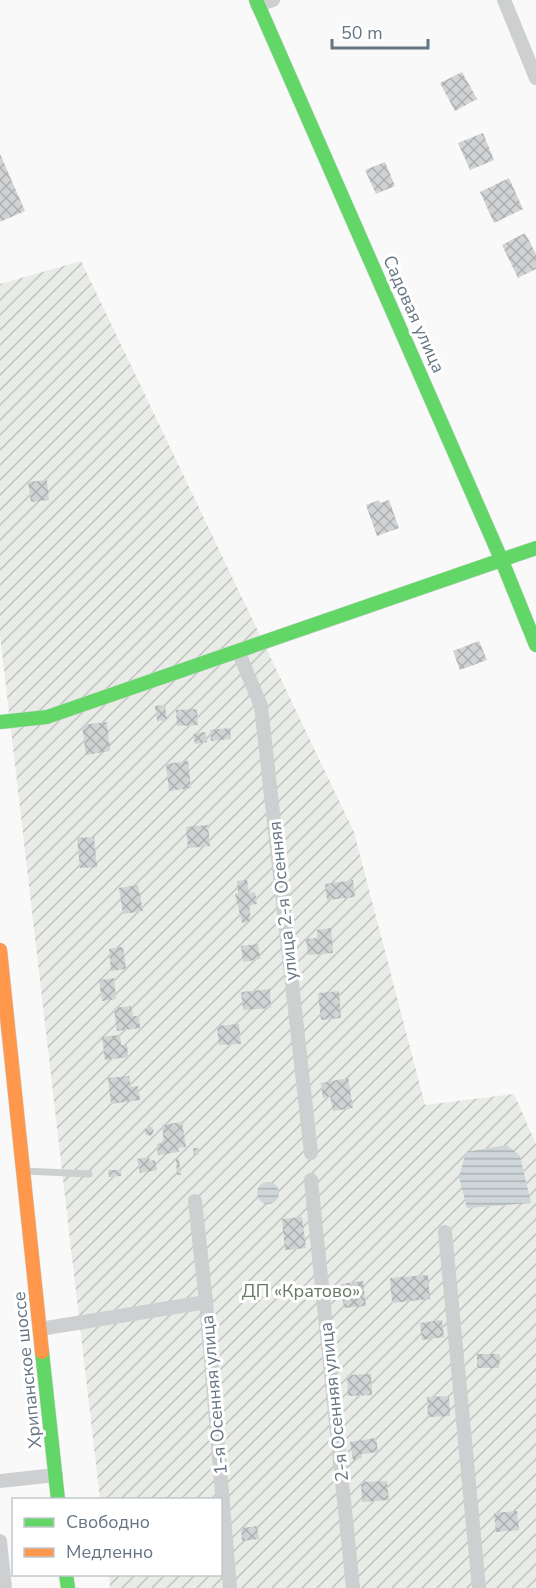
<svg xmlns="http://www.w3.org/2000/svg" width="536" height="1588" viewBox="0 0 536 1588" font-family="'Nunito Sans',sans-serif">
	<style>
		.garden { fill: url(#garden-furrows) }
		.water { fill: url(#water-rules) }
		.building { fill: url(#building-cross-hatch) }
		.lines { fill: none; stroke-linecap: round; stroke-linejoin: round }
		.fast-casing { stroke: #d6d7d8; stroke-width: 15 }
		.slow-casing { stroke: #d6d7d8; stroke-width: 15 }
		.lane { stroke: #cecfd0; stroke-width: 7 }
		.street { stroke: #cecfd0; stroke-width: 14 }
		.fast { stroke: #63d668; stroke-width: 14 }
		.slow { stroke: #ff974d; stroke-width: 14 }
		.labels { text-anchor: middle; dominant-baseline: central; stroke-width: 6; stroke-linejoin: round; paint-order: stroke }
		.street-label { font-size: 18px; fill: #657583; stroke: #fff }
		.park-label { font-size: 18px; fill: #677a64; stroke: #fff }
	</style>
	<defs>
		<pattern id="garden-furrows" width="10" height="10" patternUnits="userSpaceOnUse" patternTransform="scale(1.5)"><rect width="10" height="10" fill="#e8ebe6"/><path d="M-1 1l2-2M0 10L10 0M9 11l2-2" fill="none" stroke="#c0c3c0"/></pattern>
		<pattern id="water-rules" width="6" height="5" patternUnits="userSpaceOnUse" patternTransform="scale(1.5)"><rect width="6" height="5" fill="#ced6da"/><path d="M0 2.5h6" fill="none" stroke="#abb2b6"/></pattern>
		<pattern id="building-cross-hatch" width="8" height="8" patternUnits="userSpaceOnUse" patternTransform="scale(1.5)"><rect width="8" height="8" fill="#d0d2d3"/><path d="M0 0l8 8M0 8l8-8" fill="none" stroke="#acafb1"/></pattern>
	</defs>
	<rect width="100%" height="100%" fill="#f9f9f9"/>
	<!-- garden -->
	<polygon class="garden" points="81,261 354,832 425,1105 514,1094 536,1144 536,1588 110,1588 109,1575 220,1574 220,1500 100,1499 0,635 0,284"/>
	<!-- water -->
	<g class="water">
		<polygon points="507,1145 520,1156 531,1203 467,1208 459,1177 466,1152"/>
		<circle cx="268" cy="1193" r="11"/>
	</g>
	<!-- building -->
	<g class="building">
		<polygon points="462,72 477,99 455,111 440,83"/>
		<polygon points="483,133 494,160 470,170 458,143"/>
		<polygon points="0,154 25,211 0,222"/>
		<polygon points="385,162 395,186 376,194 365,170"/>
		<polygon points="509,178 523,209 494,223 480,192"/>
		<polygon points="525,233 536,254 536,269 518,278 502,245"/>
		<polygon points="47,480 49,500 31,502 28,482"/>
		<polygon points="379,500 380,503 389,500 399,528 377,536 366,505"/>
		<polygon points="479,641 487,660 460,670 453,651"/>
		<polygon points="165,705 167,720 157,721 155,706"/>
		<polygon points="197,709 198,725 177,726 176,710"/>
		<polygon points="107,722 110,751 86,755 82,725"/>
		<polygon points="230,728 231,739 211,741 210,730"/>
		<polygon points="205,732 207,742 195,744 193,734"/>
		<polygon points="188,761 191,788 169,791 166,764"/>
		<polygon points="208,825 210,846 188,848 186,827"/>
		<polygon points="94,837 97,867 80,868 77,838"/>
		<polygon points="247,880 249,893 255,892 257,904 249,905 251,921 242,923 235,894 238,893 237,881"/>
		<polygon points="353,880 355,897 327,900 325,884"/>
		<polygon points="138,885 143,911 123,914 119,888"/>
		<polygon points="331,928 333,953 308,955 306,939 317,938 317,930"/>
		<polygon points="258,944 260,959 243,962 241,946"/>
		<polygon points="123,947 126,969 111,971 109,949"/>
		<polygon points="114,978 116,999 102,1001 99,980"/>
		<polygon points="270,989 271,1008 243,1010 241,992"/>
		<polygon points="339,991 341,1018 321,1020 318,993"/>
		<polygon points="131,1006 133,1016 139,1016 140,1028 117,1031 114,1008"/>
		<polygon points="239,1024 241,1044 219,1045 217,1026"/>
		<polygon points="120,1035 121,1045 127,1045 128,1057 105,1060 102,1037"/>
		<polygon points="129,1076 131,1087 138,1086 140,1100 111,1104 108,1078"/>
		<polygon points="348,1078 353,1108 333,1111 330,1096 323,1098 321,1083"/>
		<polygon points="182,1122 186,1147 178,1148 179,1152 158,1155 157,1144 164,1143 162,1125"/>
		<circle cx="149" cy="1131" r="4.5"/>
		<polygon points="193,1148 199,1148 199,1154 194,1155"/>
		<polygon points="149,1157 150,1161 155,1160 157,1170 140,1173 137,1159"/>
		<polygon points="176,1159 179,1159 181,1175 177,1175"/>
		<polygon points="108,1170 121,1170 121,1176 109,1177"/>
		<polygon points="302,1217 306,1248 285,1250 282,1219"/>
		<polygon points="428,1275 430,1299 392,1303 390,1278"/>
		<polygon points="363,1281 366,1306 344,1308 341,1284"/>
		<polygon points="442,1320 444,1337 422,1340 420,1323"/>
		<polygon points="477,1354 500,1354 499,1368 477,1368"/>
		<polygon points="371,1374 372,1395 348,1396 347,1375"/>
		<polygon points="449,1396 450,1416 428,1417 427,1397"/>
		<polygon points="376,1438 378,1452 361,1454 362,1458 353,1460 350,1442"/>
		<polygon points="387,1481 389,1500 362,1502 361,1482"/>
		<polygon points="517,1511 519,1530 496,1532 494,1513"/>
		<polygon points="257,1526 259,1539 242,1541 241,1528"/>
	</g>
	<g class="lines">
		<!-- fast casing -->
		<g class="fast-casing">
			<g id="fast">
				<polyline points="256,0 502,561 536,645"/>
				<polyline points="0,722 47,717 536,548"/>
				<polyline points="42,1352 58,1500"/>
				<polyline points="66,1574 68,1588"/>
			</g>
		</g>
		<!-- slow casing -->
		<g class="slow-casing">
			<polyline id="slow" points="0,950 42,1352"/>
		</g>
		<!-- lane -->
		<polyline class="lane" points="25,1171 89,1174"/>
		<!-- street -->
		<g class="street">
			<polyline points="504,0 536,78"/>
			<polyline points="257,5 273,0"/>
			<polyline points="239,653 261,706 311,1153"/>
			<polyline points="311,1180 353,1588"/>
			<polyline points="195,1201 206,1302 230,1588"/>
			<polyline points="445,1232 479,1588"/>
			<polyline points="40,1329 206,1302"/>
			<polyline points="0,1481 56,1475"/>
			<polyline points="0,1541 5,1588"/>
		</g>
		<!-- fast -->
		<use href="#fast" class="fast"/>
		<!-- slow -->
		<use href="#slow" class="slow"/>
	</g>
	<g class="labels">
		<!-- street labels -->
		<g class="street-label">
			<text transform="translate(414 314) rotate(66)">Садовая улица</text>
			<text transform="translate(283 901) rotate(-96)">улица 2-я Осенняя</text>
			<text transform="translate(27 1370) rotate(-96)">Хрипанское шоссе</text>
			<text transform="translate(214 1395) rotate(-95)">1-я Осенняя улица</text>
			<text transform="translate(334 1402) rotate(-96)">2-я Осенняя улица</text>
		</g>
		<!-- park labels -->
		<g class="park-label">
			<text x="301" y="1291">ДП «Кратово»</text>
		</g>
	</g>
	<!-- legend -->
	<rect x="12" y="1498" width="210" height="78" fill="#ffffff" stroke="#c1c8cd" stroke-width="1.5"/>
	<rect x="24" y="1518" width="30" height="9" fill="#63d668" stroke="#c1c8cd" stroke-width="1.5"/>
	<text x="66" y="1528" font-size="18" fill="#657583">Свободно</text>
	<rect x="24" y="1548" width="30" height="9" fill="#ff974d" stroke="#c1c8cd" stroke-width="1.5"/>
	<text x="66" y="1558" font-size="18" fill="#657583">Медленно</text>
	<!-- scale -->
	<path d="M332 39v9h96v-9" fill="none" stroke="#657583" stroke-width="3"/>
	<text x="341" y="39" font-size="18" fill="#657583" stroke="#ffffff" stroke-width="4.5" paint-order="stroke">50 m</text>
</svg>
